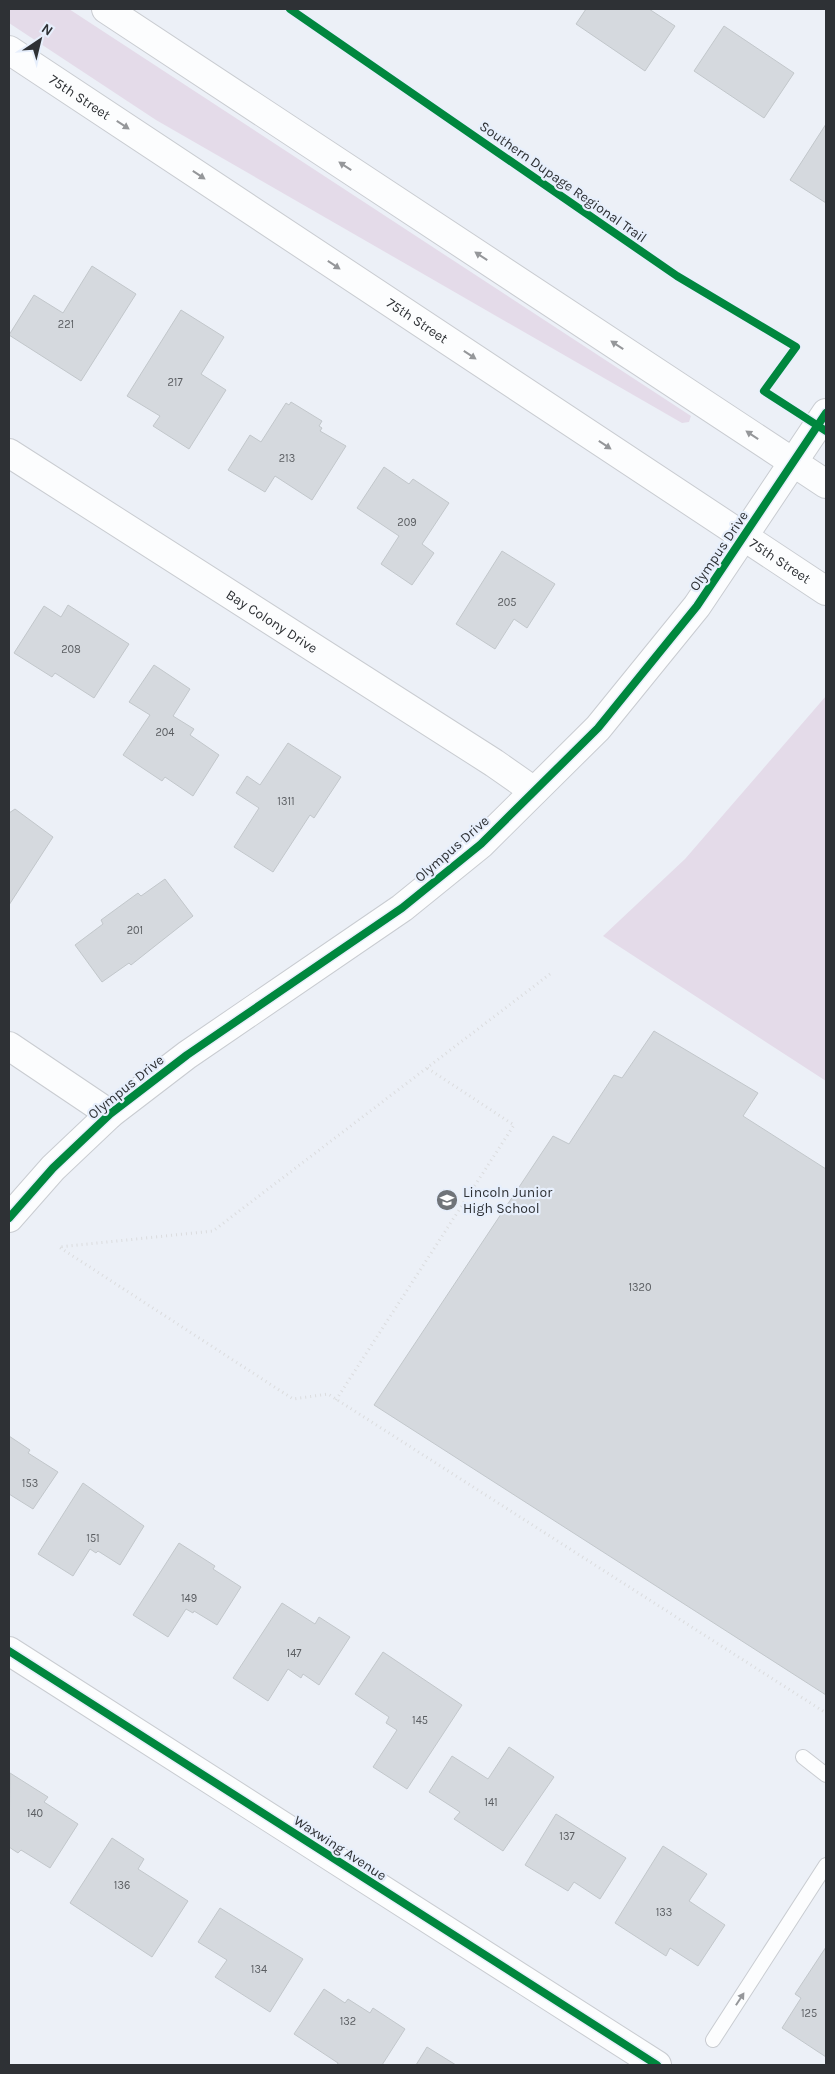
<svg xmlns="http://www.w3.org/2000/svg" width="835" height="2074" viewBox="0 0 835 2074" font-family="Karla,sans-serif">
	<style>
		.green { fill: #e4dbe9 }
		.building { fill: #d5d9de; stroke: #c2c7cb }
		.lines { fill: none; stroke-linecap: round; stroke-linejoin: round }
		.lane-casing { stroke: #c9ccd1; stroke-width: 16 }
		.street-casing { stroke: #c9ccd1; stroke-width: 30 }
		.secondary-casing { stroke: #c9ccd1; stroke-width: 30 }
		.path { stroke: #dbdcde; stroke-width: 3; stroke-dasharray: 1 4; stroke-linecap: butt }
		.lane { stroke: #fcfdfe; stroke-width: 14 }
		.street { stroke: #fcfdfe; stroke-width: 28 }
		.secondary { stroke: #fcfdfe; stroke-width: 28 }
		.cycleway-casing { stroke: #e7effc; stroke-width: 11 }
		.cycleway { stroke: #00873e; stroke-width: 8 }
		.oneway { fill: #95979a }
		.labels { text-anchor: middle; dominant-baseline: central; stroke-width: 4.5; stroke-linejoin: round; paint-order: stroke }
		.number-label { font-size: 11px; fill: #5a5d61 }
		.street-label { font-size: 14px; fill: #2e3135; stroke: #e7effc }
		.poi-label { font-size: 14px; fill: #2e3135; stroke: #e7effc; text-anchor: start }
	</style>
	<rect width="100%" height="100%" fill="#ecf0f7"/>
	<!-- green -->
	<g class="green">
		<polygon points="9,9 69,9 691,416 689,422 682,423 156,120 9,23"/>
		<polygon points="826,696 826,1081 603,936 685,859"/>
	</g>
	<!-- building -->
	<g class="building">
		<polygon points="586,9 649,9 675,26 645,71 576,24"/>
		<polygon points="724,26 794,73 764,118 694,71"/>
		<polygon points="826,124 826,203 790,180"/>
		<polygon points="92,266 136,294 81,381 9,335 34,295 63,313"/>
		<polygon points="181,310 224,337 201,374 226,390 189,449 153,426 160,416 127,396"/>
		<polygon points="291,402 322,421 319,426 322,428 320,431 346,446 312,500 275,476 265,492 228,470 250,435 261,442 286,403 289,405"/>
		<polygon points="384,467 409,484 413,479 449,503 422,544 434,553 412,585 381,564 399,536 357,508"/>
		<polygon points="502,551 555,584 527,628 514,619 495,649 456,624"/>
		<polygon points="68,605 129,644 94,698 55,673 52,677 14,653 44,606 61,617"/>
		<polygon points="154,665 190,689 173,716 194,729 190,735 219,755 193,796 165,777 162,781 123,755 150,715 129,702"/>
		<polygon points="288,743 341,777 314,818 310,815 273,872 234,847 259,808 236,793 247,776 260,785"/>
		<polygon points="15,809 53,837 9,905 9,813"/>
		<polygon points="165,879 193,916 131,965 129,963 102,982 75,945 103,924 101,920 138,893 141,896"/>
		<polygon points="654,1031 758,1093 743,1116 826,1169 826,1695 374,1405 553,1136 569,1144 614,1075 622,1078"/>
		<polygon points="9,1436 30,1450 28,1453 58,1472 33,1509 9,1494"/>
		<polygon points="83,1483 144,1526 120,1565 98,1551 96,1553 90,1549 73,1576 38,1554"/>
		<polygon points="179,1543 215,1566 213,1569 241,1587 217,1625 194,1611 193,1613 186,1609 168,1637 133,1615"/>
		<polygon points="282,1603 315,1624 319,1617 350,1637 319,1685 303,1674 301,1678 288,1669 268,1701 233,1678"/>
		<polygon points="383,1652 462,1705 407,1789 373,1767 397,1730 386,1723 389,1717 355,1694"/>
		<polygon points="509,1747 554,1777 503,1851 454,1819 460,1812 429,1792 452,1756 488,1779"/>
		<polygon points="10,1773 48,1797 44,1802 78,1824 50,1868 21,1850 18,1853 9,1847"/>
		<polygon points="556,1814 626,1858 600,1899 574,1882 568,1891 525,1865"/>
		<polygon points="112,1838 144,1859 138,1869 188,1901 152,1957 70,1903"/>
		<polygon points="663,1846 707,1874 689,1901 725,1925 698,1966 670,1948 666,1956 615,1923"/>
		<polygon points="220,1908 303,1959 270,2012 215,1977 227,1960 198,1942"/>
		<polygon points="826,1947 826,2057 782,2028 801,1998 795,1994"/>
		<polygon points="324,1989 345,2003 348,1999 370,2013 373,2008 405,2029 382,2065 337,2065 338,2063 294,2034"/>
		<polygon points="427,2047 456,2065 416,2065"/>
	</g>
	<g class="lines">
		<!-- lane casing -->
		<g class="lane-casing">
			<g id="lane">
				<polyline points="803,1757 826,1775"/>
				<polyline points="713,2040 826,1865"/>
			</g>
		</g>
		<!-- street casing -->
		<g class="street-casing">
			<g id="street">
				<path id="s1" d="M9 453 494 763 534 791"/>
				<polyline points="9,1046 110,1114"/>
				<polyline points="9,1218 53,1168 110,1114 187,1055 402,908 481,844 598,728 697,606 826,413"/>
				<polyline points="9,1651 657,2065"/>
			</g>
		</g>
		<!-- secondary casing -->
		<g class="secondary-casing">
			<g id="secondary">
				<polyline points="106,9 826,484"/>
				<path id="s2" d="M9 50 826 591"/>
			</g>
		</g>
		<!-- path -->
		<g class="path">
			<polyline points="550,974 213,1231 59,1247 293,1399 328,1394 826,1713"/>
			<polyline points="336,1400 514,1125 427,1068"/>
		</g>
		<!-- lane -->
		<use href="#lane" class="lane"/>
		<!-- street -->
		<use href="#street" class="street"/>
		<!-- secondary -->
		<use href="#secondary" class="secondary"/>
		<!-- cycleway casing -->
		<g class="cycleway-casing">
			<g id="cycleway">
				<polyline points="290,9 677,276 796,347 764,391 826,431"/>
				<polyline points="9,1218 53,1168 110,1114 187,1055 402,908 481,844 598,728 697,606 826,413"/>
				<polyline points="9,1651 657,2065"/>
			</g>
		</g>
		<!-- cycleway -->
		<use href="#cycleway" class="cycleway"/>
	</g>
	<!-- one-way arrows -->
	<defs><path id="oneway-solid" d="M-6-.8H1V-3.2L6.5 0L1 3.2V.8H-6Z" transform="scale(1.25)"/></defs>
	<g class="oneway">
		<use href="#oneway-solid" transform="translate(123 125) rotate(33)"/>
		<use href="#oneway-solid" transform="translate(345 166) rotate(-147)"/>
		<use href="#oneway-solid" transform="translate(199 175) rotate(34)"/>
		<use href="#oneway-solid" transform="translate(481 256) rotate(-147)"/>
		<use href="#oneway-solid" transform="translate(334 265) rotate(34)"/>
		<use href="#oneway-solid" transform="translate(617 345) rotate(-147)"/>
		<use href="#oneway-solid" transform="translate(470 355) rotate(34)"/>
		<use href="#oneway-solid" transform="translate(752 435) rotate(-146)"/>
		<use href="#oneway-solid" transform="translate(605 445) rotate(34)"/>
		<use href="#oneway-solid" transform="translate(740 1999) rotate(-57)"/>
	</g>
	<!-- icons -->
	<defs>
		<g id="school-disc" transform="scale(1.125)"><circle r="9.5" fill="#707479" stroke="#e7effc"/><path d="M0-5L7-2L0 1L-7-2ZM-4 1L0 2.5L4 1V4Q0 6-4 4Z" fill="#fff"/></g>
	</defs>
	<g fill-rule="evenodd">
		<use href="#school-disc" x="447" y="1200"/>
	</g>
	<g class="labels">
		<!-- number labels -->
		<g class="number-label">
			<text x="66" y="324">221</text>
			<text x="175" y="382">217</text>
			<text x="287" y="458">213</text>
			<text x="407" y="522">209</text>
			<text x="507" y="602">205</text>
			<text x="71" y="649">208</text>
			<text x="165" y="732">204</text>
			<text x="286" y="801">1311</text>
			<text x="135" y="930">201</text>
			<text x="640" y="1287">1320</text>
			<text x="30" y="1483">153</text>
			<text x="93" y="1538">151</text>
			<text x="189" y="1598">149</text>
			<text x="294" y="1653">147</text>
			<text x="420" y="1720">145</text>
			<text x="491" y="1802">141</text>
			<text x="35" y="1813">140</text>
			<text x="567" y="1836">137</text>
			<text x="122" y="1885">136</text>
			<text x="664" y="1912">133</text>
			<text x="259" y="1969">134</text>
			<text x="809" y="2013">125</text>
			<text x="348" y="2021">132</text>
		</g>
		<!-- street labels -->
		<g class="street-label">
			<text stroke="none"><textPath href="#s2" startOffset="85">75th Street</textPath></text>
			<text transform="translate(563 182) rotate(35)">Southern Dupage Regional Trail</text>
			<text stroke="none"><textPath href="#s2" startOffset="490">75th Street</textPath></text>
			<text transform="translate(719 551) rotate(-56)">Olympus Drive</text>
			<text stroke="none"><textPath href="#s2" startOffset="925">75th Street</textPath></text>
			<text stroke="none"><textPath href="#s1" startOffset="312">Bay Colony Drive</textPath></text>
			<text transform="translate(452 849) rotate(-41)">Olympus Drive</text>
			<text transform="translate(126 1087) rotate(-39)">Olympus Drive</text>
			<text transform="translate(340 1848) rotate(33)">Waxwing Avenue</text>
		</g>
		<!-- poi labels -->
		<g class="poi-label">
			<text x="463" y="1192">Lincoln Junior<tspan x="463" dy="16">High School</tspan></text>
		</g>
	</g>
	<!-- border -->
	<rect width="835" height="2074" fill="none" stroke="#2e3135" stroke-width="20"/>
	<!-- north arrow -->
	<g transform="translate(40 40) rotate(35)" stroke="#e7effc" stroke-width="4" paint-order="stroke">
	<path d="M0-4L9 19L0 12L-9 19Z" fill="#2e3135"/>
	<text y="-8" font-size="14" font-weight="bold" text-anchor="middle" fill="#2e3135">N</text>
	</g>
</svg>
